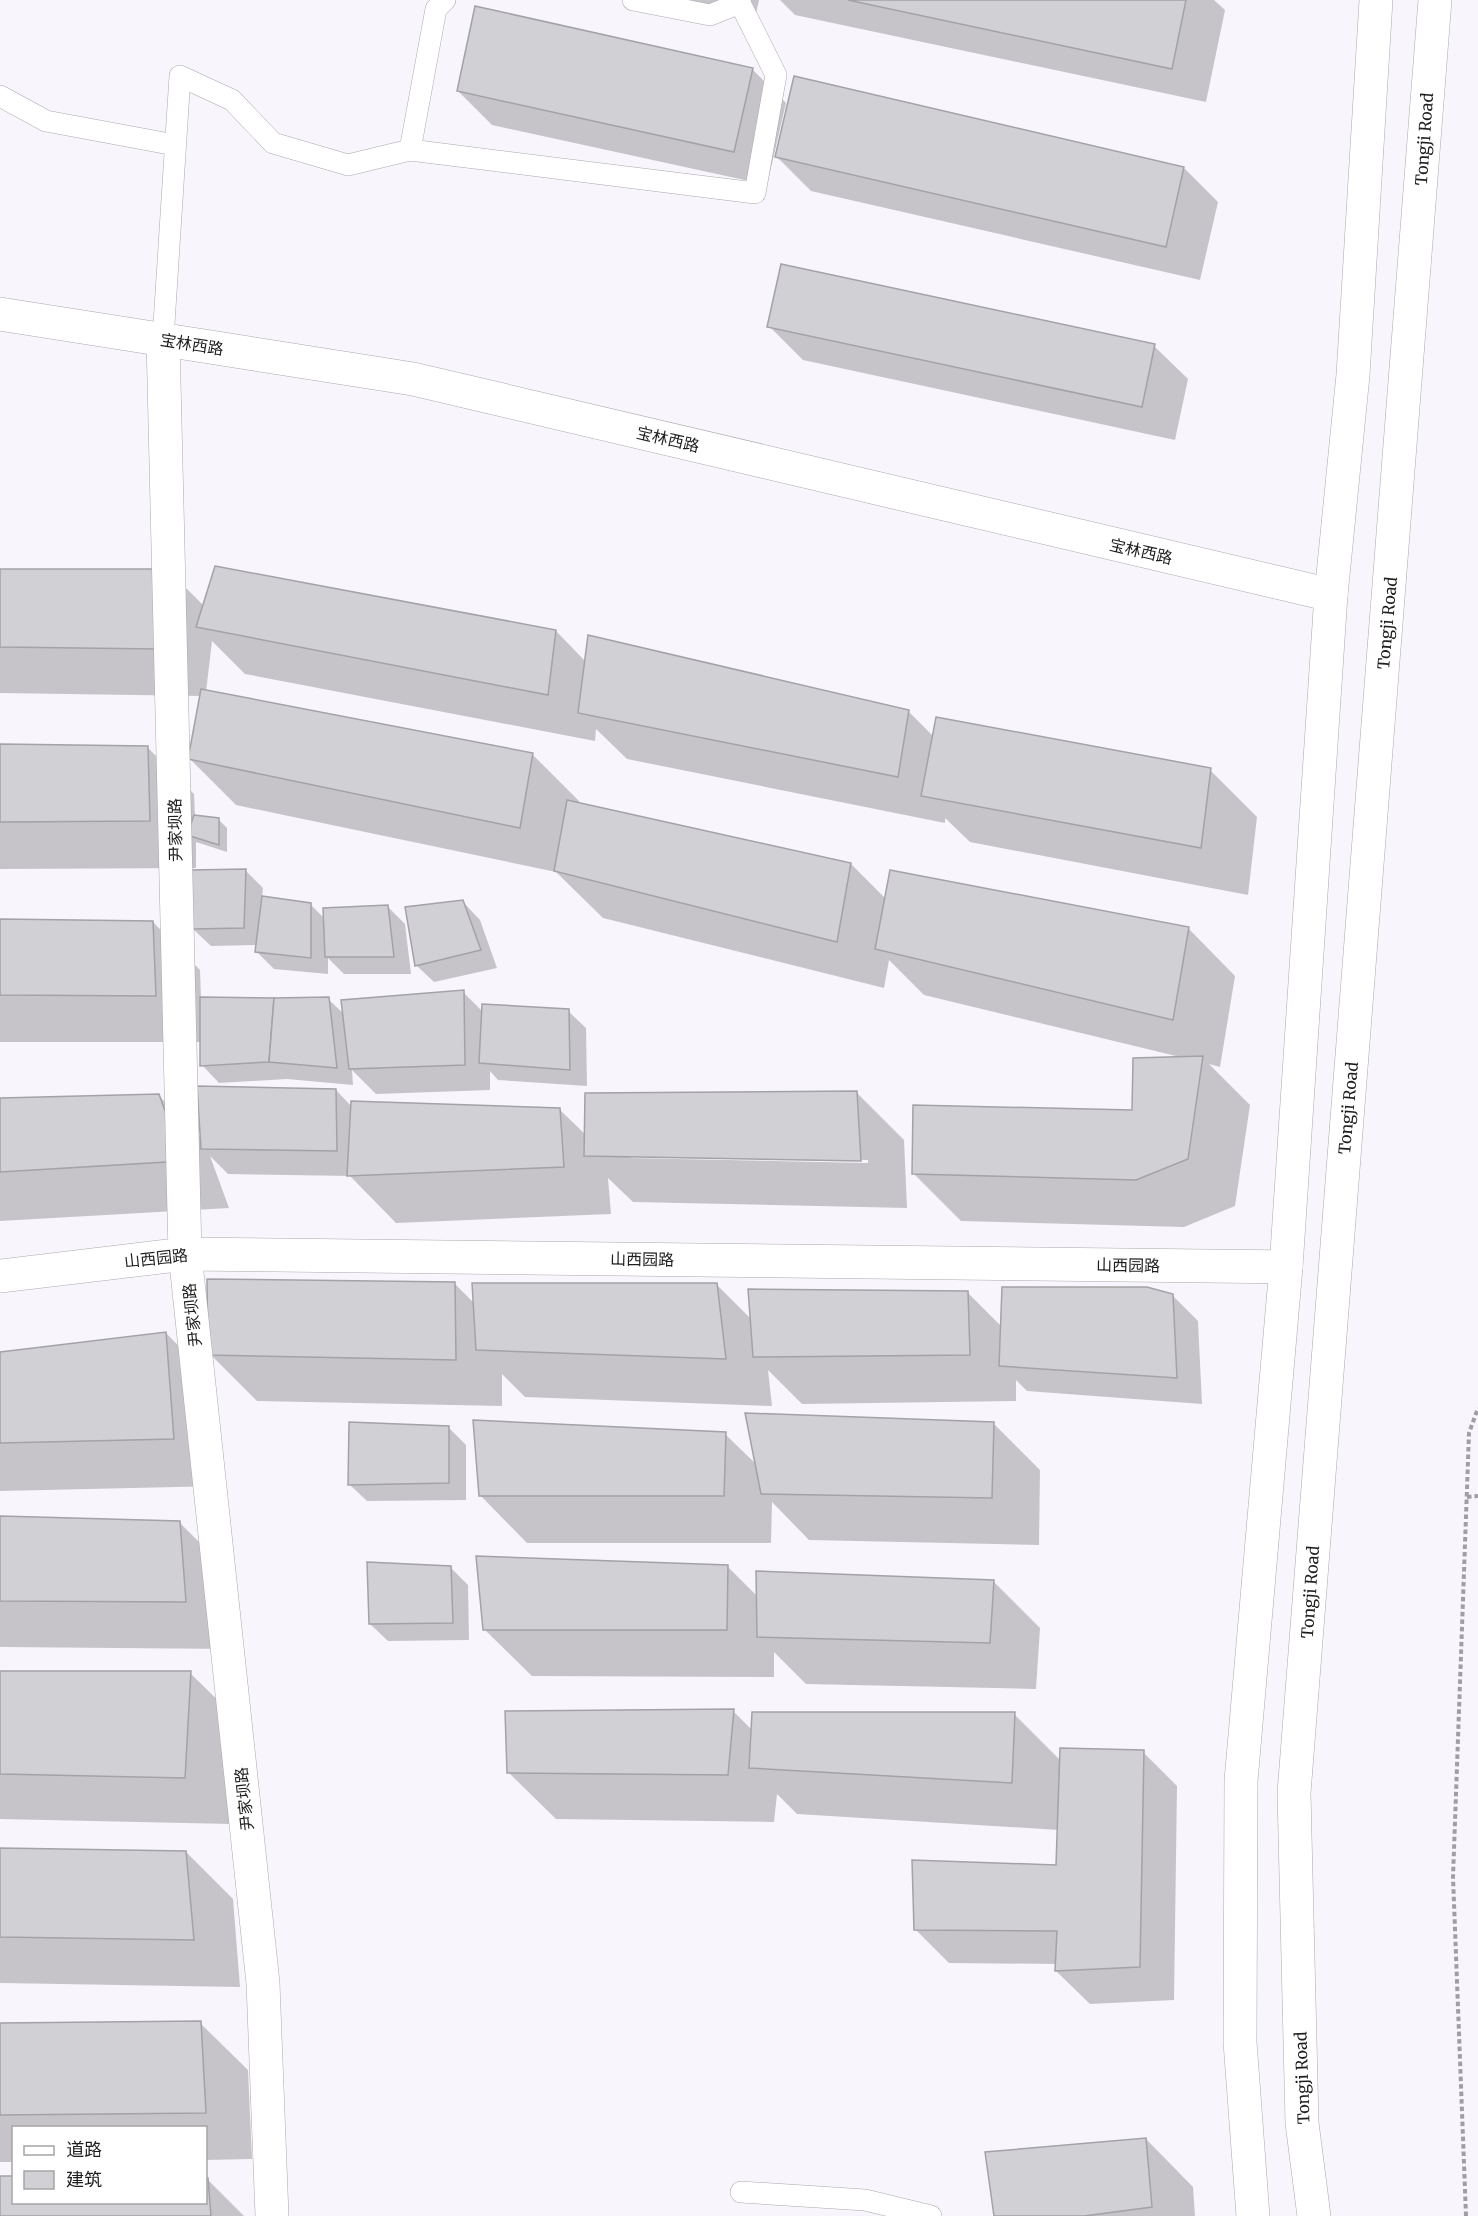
<svg xmlns="http://www.w3.org/2000/svg" width="1478" height="2216" viewBox="0 0 1478 2216" font-family="Merriweather,'Noto Sans SC',serif">
	<style>
		.shadow { fill: #0003; fill-rule: evenodd }
		.building { fill: #d1d0d5; stroke: #a3a2a7; stroke-width: 1.5 }
		.lines { fill: none; stroke-linecap: round; stroke-linejoin: round }
		.lane-casing { stroke: #aaa9ae; stroke-width: 22 }
		.street-casing { stroke: #aaa9ae; stroke-width: 34 }
		.secondary-casing { stroke: #aaa9ae; stroke-width: 34 }
		.path { stroke: #9f9ea2; stroke-width: 4; stroke-dasharray: 4.5 3; stroke-linecap: butt }
		.lane { stroke: #fff; stroke-width: 21 }
		.street { stroke: #fff; stroke-width: 33 }
		.secondary { stroke: #fff; stroke-width: 33 }
		.labels { text-anchor: middle; dominant-baseline: central; stroke-width: 6; stroke-linejoin: round; paint-order: stroke }
		.street-label { font-size: 16px; fill: #1e1e1f; stroke: #fff }
	</style>
	<rect width="100%" height="100%" fill="#f8f6fc"/>
	<!-- shadow -->
	<g class="shadow">
		<polygon points="689,0 759,0 756,14"/>
		<polygon points="780,0 1214,0 1225,10 1206,102 795,15"/>
		<polygon points="752,69 786,103 767,185 492,125 458,91"/>
		<polygon points="777,157 1184,168 1218,202 1200,280 811,191"/>
		<polygon points="769,326 1154,346 1188,379 1175,440 803,360"/>
		<polygon points="0,570 168,570 204,606 556,631 586,662 909,712 933,736 1210,770 1257,817 1248,895 970,842 945,818 945,823 627,759 596,729 595,741 245,674 212,641 206,692 532,754 579,801 579,804 851,864 886,899 1188,928 1235,976 1220,1067 1209,1064 1250,1105 1235,1206 1184,1227 961,1221 914,1174 1134,1112 1180,1057 924,995 889,960 884,988 603,918 556,872 236,805 189,758 201,696 0,693"/>
		<polygon points="0,746 147,747 194,794 195,816 218,819 227,828 227,852 196,842 196,868 0,869"/>
		<polygon points="245,870 263,888 262,897 310,904 325,919 387,906 405,924 411,974 344,974 328,958 328,974 274,969 257,952 258,945 211,946 193,929"/>
		<polygon points="463,902 480,920 497,968 434,982 416,965"/>
		<polygon points="0,920 153,922 200,970 201,998 328,999 344,1014 463,992 483,1012 568,1011 586,1028 587,1086 498,1080 490,1071 490,1090 376,1094 352,1070 353,1085 287,1079 219,1083 202,1065 202,1042 0,1042"/>
		<path d="M336 1090 352 1107 559 1109 586 1135 857 1093 904 1140 907 1208 633 1202 608 1178 611 1214 396 1223 350 1176 228 1174 210 1156 229 1208 0 1221V1099L158 1095 202 1139ZM631 1155 868 1160V1163L631 1158Z"/>
		<polygon points="454,1283 475,1304 716,1284 752,1320 967,1292 1002,1327 1172,1295 1198,1321 1202,1404 1027,1391 1016,1380 1016,1401 802,1404 768,1370 772,1406 525,1397 502,1374 502,1406 257,1401 210,1354"/>
		<polygon points="166,1333 213,1381 221,1486 0,1491 0,1354"/>
		<polygon points="993,1423 1040,1470 1039,1545 809,1540 772,1502 771,1543 527,1543 480,1495 725,1434 757,1465"/>
		<polygon points="448,1427 466,1445 466,1500 367,1501 349,1484"/>
		<polygon points="0,1518 179,1522 226,1569 232,1649 0,1647"/>
		<polygon points="727,1566 758,1597 993,1581 1040,1628 1036,1689 806,1684 774,1652 774,1677 532,1676 484,1629"/>
		<polygon points="450,1567 468,1585 469,1640 388,1641 370,1624"/>
		<polygon points="0,1672 190,1673 238,1720 231,1824 0,1819"/>
		<polygon points="733,1711 752,1730 1014,1714 1061,1761 1143,1752 1177,1786 1174,2000 1090,2004 1056,1971 1057,1964 949,1963 915,1929 1058,1866 1059,1830 797,1814 777,1794 774,1822 556,1819 508,1772"/>
		<polygon points="0,1850 186,1852 233,1899 240,1987 0,1983"/>
		<polygon points="200,2023 248,2070 252,2159 206,2160 206,2128 14,2128 14,2162 0,2162 0,2024"/>
		<polygon points="1146,2139 1193,2187 1195,2216 995,2216"/>
		<polygon points="0,2178 14,2202 206,2202 207,2179 244,2216 0,2216"/>
	</g>
	<!-- building -->
	<g class="building">
		<polygon points="848,0 1186,0 1172,69"/>
		<polygon points="475,6 753,68 734,152 457,91"/>
		<polygon points="794,76 1184,167 1166,247 775,157"/>
		<polygon points="781,264 1155,344 1142,407 767,327"/>
		<polygon points="215,566 556,630 548,695 196,627"/>
		<polygon points="0,569 169,569 158,649 0,647"/>
		<polygon points="588,635 909,710 898,777 578,713"/>
		<polygon points="201,689 533,753 520,828 188,759"/>
		<polygon points="936,717 1211,768 1201,848 921,796"/>
		<polygon points="0,744 148,746 150,821 0,822"/>
		<polygon points="567,800 851,863 837,942 554,871"/>
		<polygon points="194,815 219,818 219,845 187,835"/>
		<polygon points="246,869 244,928 192,929 190,870"/>
		<polygon points="890,870 1189,927 1173,1020 875,949"/>
		<polygon points="262,896 311,903 311,958 255,952"/>
		<polygon points="463,900 481,950 415,966 405,907"/>
		<polygon points="388,905 394,957 325,957 323,908"/>
		<polygon points="0,919 153,921 156,996 0,995"/>
		<polygon points="464,990 465,1065 349,1069 341,1000"/>
		<polygon points="200,997 274,998 269,1062 200,1066"/>
		<polygon points="329,997 337,1068 269,1062 274,998"/>
		<polygon points="482,1004 569,1009 570,1070 479,1063"/>
		<polygon points="1203,1056 1188,1159 1136,1180 912,1174 913,1105 1132,1110 1133,1058"/>
		<polygon points="197,1086 336,1089 337,1151 201,1149"/>
		<polygon points="857,1091 861,1161 584,1156 585,1093"/>
		<polygon points="159,1094 183,1161 0,1172 0,1098"/>
		<polygon points="351,1101 560,1108 564,1167 347,1176"/>
		<polygon points="207,1279 455,1282 456,1360 208,1355"/>
		<polygon points="472,1283 717,1283 726,1359 476,1350"/>
		<polygon points="1002,1287 1147,1287 1173,1294 1177,1378 999,1366"/>
		<polygon points="748,1289 968,1291 970,1355 753,1357"/>
		<polygon points="166,1332 174,1439 0,1443 0,1352"/>
		<polygon points="745,1413 994,1422 992,1498 761,1494"/>
		<polygon points="473,1420 726,1432 724,1496 479,1496"/>
		<polygon points="349,1422 449,1426 449,1483 348,1485"/>
		<polygon points="0,1516 180,1521 186,1602 0,1601"/>
		<polygon points="476,1556 728,1565 727,1630 483,1630"/>
		<polygon points="367,1562 451,1566 453,1623 369,1624"/>
		<polygon points="756,1571 994,1580 990,1643 757,1637"/>
		<polygon points="0,1671 191,1671 185,1778 0,1774"/>
		<polygon points="734,1709 728,1775 507,1773 505,1711"/>
		<polygon points="752,1712 1015,1712 1012,1783 749,1768"/>
		<polygon points="1060,1748 1144,1750 1140,1967 1055,1971 1057,1931 914,1930 912,1860 1056,1865"/>
		<polygon points="0,1848 186,1851 194,1940 0,1937"/>
		<polygon points="201,2021 206,2113 0,2115 0,2023"/>
		<polygon points="1146,2138 1152,2207 1084,2216 994,2216 985,2152"/>
		<polygon points="0,2176 14,2176 14,2202 206,2202 206,2178 208,2178 211,2216 0,2216"/>
	</g>
	<g class="lines">
		<!-- lane casing -->
		<g class="lane-casing">
			<g id="lane">
				<polyline points="633,0 710,15 740,3 740,0"/>
				<polyline points="0,96 46,121 175,145"/>
				<polyline points="410,150 755,193 776,75 740,3"/>
				<polyline points="163,339 180,76 232,100 273,143 348,165 410,150 436,9 445,0"/>
				<polyline points="741,2192 865,2200 931,2216"/>
			</g>
		</g>
		<!-- street casing -->
		<g class="street-casing">
			<polyline id="street" points="163,339 185,1254 263,1983 272,2216"/>
		</g>
		<!-- secondary casing -->
		<g class="secondary-casing">
			<g id="secondary">
				<polyline points="0,314 413,379 1331,595"/>
				<polyline points="0,1276 185,1254 1286,1267"/>
				<polyline points="1253,2216 1240,2042 1241,1781 1286,1267 1331,595 1353,375 1376,0"/>
				<polyline points="1314,2216 1302,2123 1294,1793 1435,0"/>
			</g>
		</g>
		<!-- path -->
		<g class="path">
			<polyline points="1467,1497 1478,1496"/>
			<polyline points="1466,2216 1453,1877 1469,1433 1478,1408"/>
		</g>
		<!-- lane -->
		<use href="#lane" class="lane"/>
		<!-- street -->
		<use href="#street" class="street"/>
		<!-- secondary -->
		<use href="#secondary" class="secondary"/>
	</g>
	<g class="labels">
		<!-- street labels -->
		<g class="street-label">
			<text transform="translate(1424 139) rotate(-86)">Tongji Road</text>
			<text transform="translate(192 344) rotate(9)">宝林西路</text>
			<text transform="translate(668 439) rotate(13)">宝林西路</text>
			<text transform="translate(1141 551) rotate(13)">宝林西路</text>
			<text transform="translate(1387 623) rotate(-85)">Tongji Road</text>
			<text transform="translate(175 830) rotate(-91)">尹家坝路</text>
			<text transform="translate(1348 1108) rotate(-85)">Tongji Road</text>
			<text transform="translate(156 1258) rotate(-6)">山西园路</text>
			<text transform="translate(642 1259) rotate(1)">山西园路</text>
			<text transform="translate(1128 1265) rotate(1)">山西园路</text>
			<text transform="translate(192 1315) rotate(-96)">尹家坝路</text>
			<text transform="translate(1310 1592) rotate(-86)">Tongji Road</text>
			<text transform="translate(244 1799) rotate(-96)">尹家坝路</text>
			<text transform="translate(1302 2078) rotate(-92)">Tongji Road</text>
		</g>
	</g>
	<!-- legend -->
	<rect x="12" y="2126" width="195" height="78" fill="#ffffff" stroke="#a5a5a5" stroke-width="1.5"/>
	<rect x="24" y="2146" width="30" height="9" fill="#ffffff" stroke="#a5a5a5" stroke-width="1.5"/>
	<text x="66" y="2156" font-size="18" fill="#1e1e1f">道路</text>
	<rect x="24" y="2171" width="30" height="18" fill="#d1d0d5" stroke="#a5a5a5" stroke-width="1.5"/>
	<text x="66" y="2186" font-size="18" fill="#1e1e1f">建筑</text>
</svg>
